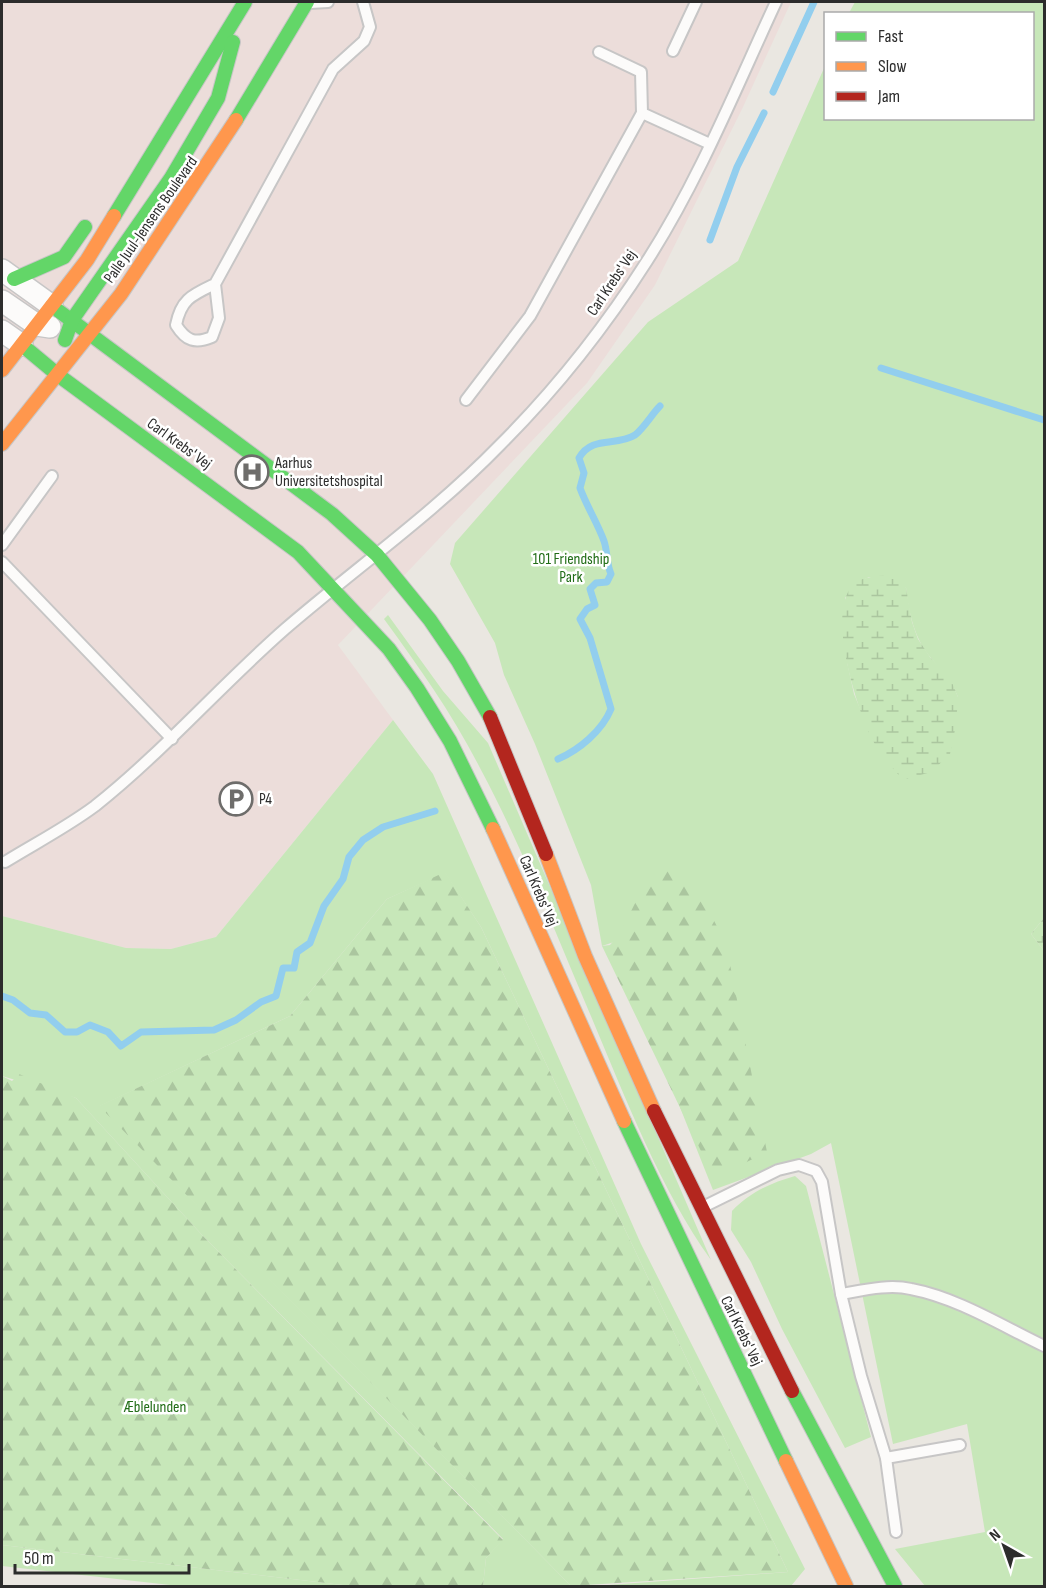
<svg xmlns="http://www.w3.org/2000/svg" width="1046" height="1588" viewBox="0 0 1046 1588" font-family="'Sofia Sans Condensed',sans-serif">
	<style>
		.medical { fill: #ecddda }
		.green { fill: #c7e7b9; fill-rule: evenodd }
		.forest { fill: url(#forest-firs) }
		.wetland { fill: url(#wetland-marsh) }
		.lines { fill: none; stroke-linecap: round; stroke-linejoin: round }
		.stream { stroke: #92ceee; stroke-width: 7 }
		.lane-casing { stroke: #c7c6c6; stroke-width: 14 }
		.street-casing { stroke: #c7c6c6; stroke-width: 24 }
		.fast-casing { stroke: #c7c6c6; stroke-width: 16 }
		.slow-casing { stroke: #c7c6c6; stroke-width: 16 }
		.jam-casing { stroke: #c7c6c6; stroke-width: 16 }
		.lane { stroke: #fcfbfa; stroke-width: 10 }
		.street { stroke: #fcfbfa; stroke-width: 21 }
		.fast { stroke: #63d668; stroke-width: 14 }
		.slow { stroke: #ff974d; stroke-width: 14 }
		.jam { stroke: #b3261e; stroke-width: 14 }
		.labels { text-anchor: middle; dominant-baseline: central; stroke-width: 5; stroke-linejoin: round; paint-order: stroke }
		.street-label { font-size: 16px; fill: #2c2c2c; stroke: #fff }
		.poi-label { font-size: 16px; fill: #2c2c2c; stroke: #fff; text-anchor: start }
		.park-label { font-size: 16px; fill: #216d17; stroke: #fff }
	</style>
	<defs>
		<pattern id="forest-firs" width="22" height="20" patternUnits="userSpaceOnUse" patternTransform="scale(1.5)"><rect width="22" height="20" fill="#c7e7b9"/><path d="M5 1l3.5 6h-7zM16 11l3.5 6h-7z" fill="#abc69f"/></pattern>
		<pattern id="wetland-marsh" width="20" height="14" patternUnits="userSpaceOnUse" patternTransform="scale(1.5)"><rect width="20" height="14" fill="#c7e7b9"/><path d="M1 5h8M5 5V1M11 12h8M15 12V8" fill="none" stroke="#abc69f"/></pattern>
	</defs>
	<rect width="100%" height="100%" fill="#eae7e1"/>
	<!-- medical -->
	<polygon class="medical" points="2,2 791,2 743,107 655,285 587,383 338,645 393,720 216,937 171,949 126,948 2,916"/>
	<!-- green -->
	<g class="green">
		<path d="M855 2H1044V918L1031 934 1044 951V1586H925L895 1549 985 1532 967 1424 893 1444 831 1143 811 1154 713 1190 614 942 602 946 591 885 535 744 504 675 495 643 450 564 455 543 648 322 738 261 825 66 826 118H1032V14L849 13ZM869 577 906 588C909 613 914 638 931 658 942 672 951 680 958 697L874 742 854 694 847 662 845 598 855 584Z"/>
		<path d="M388 615 443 691 488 743 711 1260C657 1185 619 1081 582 995 550 919 519 841 480 768 453 715 419 667 384 619Z"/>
		<polygon points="393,720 433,774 641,1244 805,1569 791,1586 594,1586 788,1572 481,927 445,873 387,899 290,1016 100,1106 571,1586 483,1586 486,1558 503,1539 203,1236 76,1098 2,1076 2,916 126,948 171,949 216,937"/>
		<path d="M795 1176 806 1186 871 1437 845 1448 782 1329 751 1262 731 1230 732 1211C749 1193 770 1183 795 1176Z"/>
		<polygon points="2,1545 351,1586 179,1586 2,1566"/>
	</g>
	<!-- forest -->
	<g class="forest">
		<path d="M672 864 690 874 726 944 767 1152 714 1178 602 946 610 945C632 922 639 875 672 864Z"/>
		<polygon points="445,872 481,927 788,1572 571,1586 99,1106 290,1016 387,899"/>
		<polygon points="19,1074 76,1098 203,1236 503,1540 486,1558 483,1586 351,1586 2,1545 2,1076 12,1081"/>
	</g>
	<!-- wetland -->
	<g class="wetland">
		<path d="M890 575 906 588 912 622 918 639 930 657 950 678 958 697 956 725 950 754 931 772 903 780C892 767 880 755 872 739 857 709 825 611 854 584 864 576 878 576 890 575Z"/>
		<polygon points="1044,918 1044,951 1031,934"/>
	</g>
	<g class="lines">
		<!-- stream -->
		<g class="stream">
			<polyline points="773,92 814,2"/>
			<polyline points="710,240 737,167 764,113"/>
			<polyline points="881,368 1044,420"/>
			<path d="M558 759C579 750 602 731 611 709L590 638 580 619 587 609 595 605 590 589 596 583 607 582 611 574C606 563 608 553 604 541 597 522 587 507 580 488L584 473 579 458C592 435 616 447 635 435 644 428 652 414 660 406"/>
			<polyline points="2,996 13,1000 30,1013 46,1015 65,1032 77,1032 90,1025 108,1032 121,1046 141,1032 214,1030 236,1020 261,1002 276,996 283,968 294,968 297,952 310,943 324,906 343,879 349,857 363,840 383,827 435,811"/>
		</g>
		<!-- lane casing -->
		<g class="lane-casing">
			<g id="lane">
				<polyline points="310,3 328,2"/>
				<polyline points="673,51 696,2"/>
				<polyline points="599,52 641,72 642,113 710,144"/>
				<path d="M215 284C192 295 181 299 176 325 186 341 195 344 212 337L219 318 215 284 333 69 364 41 370 27 363 2"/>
				<polyline points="466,400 530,316 642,113"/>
				<polyline points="2,545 52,476"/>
				<polyline points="2,562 172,739"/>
				<path d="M5 862C34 844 67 827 95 806 163 752 220 686 285 629 357 567 434 513 500 445 556 389 605 327 647 261 699 180 736 88 776 2"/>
				<polyline points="703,1207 778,1170 799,1165 816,1171 822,1182 841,1294 861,1376 886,1458 896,1532"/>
				<path d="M841 1294C864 1290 889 1284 911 1289 958 1298 1002 1326 1044 1346"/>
				<polyline points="886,1458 960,1445"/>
			</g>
		</g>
		<!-- street casing -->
		<g class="street-casing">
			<g id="street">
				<polyline points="2,270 52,306"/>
				<polyline points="2,301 37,325 50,327"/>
				<polyline points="2,331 22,345"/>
			</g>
		</g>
		<!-- fast casing -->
		<g class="fast-casing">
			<g id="fast">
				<polyline points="236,120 307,2"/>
				<polyline points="114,216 245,2"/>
				<polyline points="14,279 64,257 85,227"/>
				<polyline points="52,306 332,514 377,555 430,620 458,661 490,717"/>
				<polyline points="65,340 72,320 171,178 218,98 233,42"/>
				<polyline points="22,345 58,375 298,552 389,649 417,688 450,741 493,829"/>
				<polyline points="624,1121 786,1461"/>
				<polyline points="792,1391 895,1586"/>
			</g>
		</g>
		<!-- slow casing -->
		<g class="slow-casing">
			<g id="slow">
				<polyline points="2,370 87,260 114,216"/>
				<polyline points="2,444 121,294 236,120"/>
				<polyline points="493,829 624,1121"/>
				<polyline points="546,854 585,956 654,1111"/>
				<polyline points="786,1461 846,1586"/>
			</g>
		</g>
		<!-- jam casing -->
		<g class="jam-casing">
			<g id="jam">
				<polyline points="490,717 546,854"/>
				<polyline points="654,1111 792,1391"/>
			</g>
		</g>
		<!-- lane -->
		<use href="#lane" class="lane"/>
		<!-- street -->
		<use href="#street" class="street"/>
		<!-- fast -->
		<use href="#fast" class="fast"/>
		<!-- slow -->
		<use href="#slow" class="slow"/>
		<!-- jam -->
		<use href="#jam" class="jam"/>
	</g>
	<!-- icons -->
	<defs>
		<g id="hospital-ring" transform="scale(1.725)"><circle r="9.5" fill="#fff" stroke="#6e6d6b" stroke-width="1.5"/><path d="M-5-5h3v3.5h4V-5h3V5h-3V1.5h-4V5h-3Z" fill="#6e6d6b"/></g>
		<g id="parking-ring" transform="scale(1.725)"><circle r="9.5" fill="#fff" stroke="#6e6d6b" stroke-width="1.5"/><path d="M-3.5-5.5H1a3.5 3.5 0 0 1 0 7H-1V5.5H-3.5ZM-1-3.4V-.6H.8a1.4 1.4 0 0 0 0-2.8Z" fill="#6e6d6b"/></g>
	</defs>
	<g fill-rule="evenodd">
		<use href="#hospital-ring" x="252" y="472"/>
		<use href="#parking-ring" x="236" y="799"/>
	</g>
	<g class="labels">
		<!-- street labels -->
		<g class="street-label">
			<text transform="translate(151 220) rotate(-55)">Palle Juul-Jensens Boulevard</text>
			<text transform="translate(612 283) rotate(-56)">Carl Krebs' Vej</text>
			<text transform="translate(179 444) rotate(36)">Carl Krebs' Vej</text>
			<text transform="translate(538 891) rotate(67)">Carl Krebs' Vej</text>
			<text transform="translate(741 1331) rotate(64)">Carl Krebs' Vej</text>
		</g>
		<!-- poi labels -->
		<g class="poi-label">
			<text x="275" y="463">Aarhus<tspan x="275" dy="18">Universitetshospital</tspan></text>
			<text x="259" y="799">P4</text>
		</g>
		<!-- park labels -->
		<g class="park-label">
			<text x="571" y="559">101 Friendship<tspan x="571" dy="18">Park</tspan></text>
			<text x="155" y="1407">Æblelunden</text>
		</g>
	</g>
	<!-- border -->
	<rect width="1046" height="1588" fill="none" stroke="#2c2c2c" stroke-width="6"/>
	<!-- legend -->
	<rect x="824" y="12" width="210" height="108" fill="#ffffff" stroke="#ababab" stroke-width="1.5"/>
	<rect x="836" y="32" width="30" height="9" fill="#63d668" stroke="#ababab" stroke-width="1.5"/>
	<text x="878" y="42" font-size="18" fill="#2c2c2c">Fast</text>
	<rect x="836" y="62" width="30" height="9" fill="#ff974d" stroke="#ababab" stroke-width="1.5"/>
	<text x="878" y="72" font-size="18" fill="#2c2c2c">Slow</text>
	<rect x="836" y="92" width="30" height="9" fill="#b3261e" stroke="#ababab" stroke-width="1.5"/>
	<text x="878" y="102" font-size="18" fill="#2c2c2c">Jam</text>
	<!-- north arrow -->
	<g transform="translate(1004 1546) rotate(320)" stroke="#ffffff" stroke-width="4.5" paint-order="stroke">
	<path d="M0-4.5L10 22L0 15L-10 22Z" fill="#2c2c2c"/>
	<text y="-9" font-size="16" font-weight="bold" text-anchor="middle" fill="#2c2c2c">N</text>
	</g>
	<!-- scale -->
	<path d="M15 1564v9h174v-9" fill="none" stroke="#2c2c2c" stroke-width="3"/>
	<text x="24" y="1564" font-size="18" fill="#2c2c2c" stroke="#ffffff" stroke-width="4.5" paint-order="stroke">50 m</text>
</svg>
